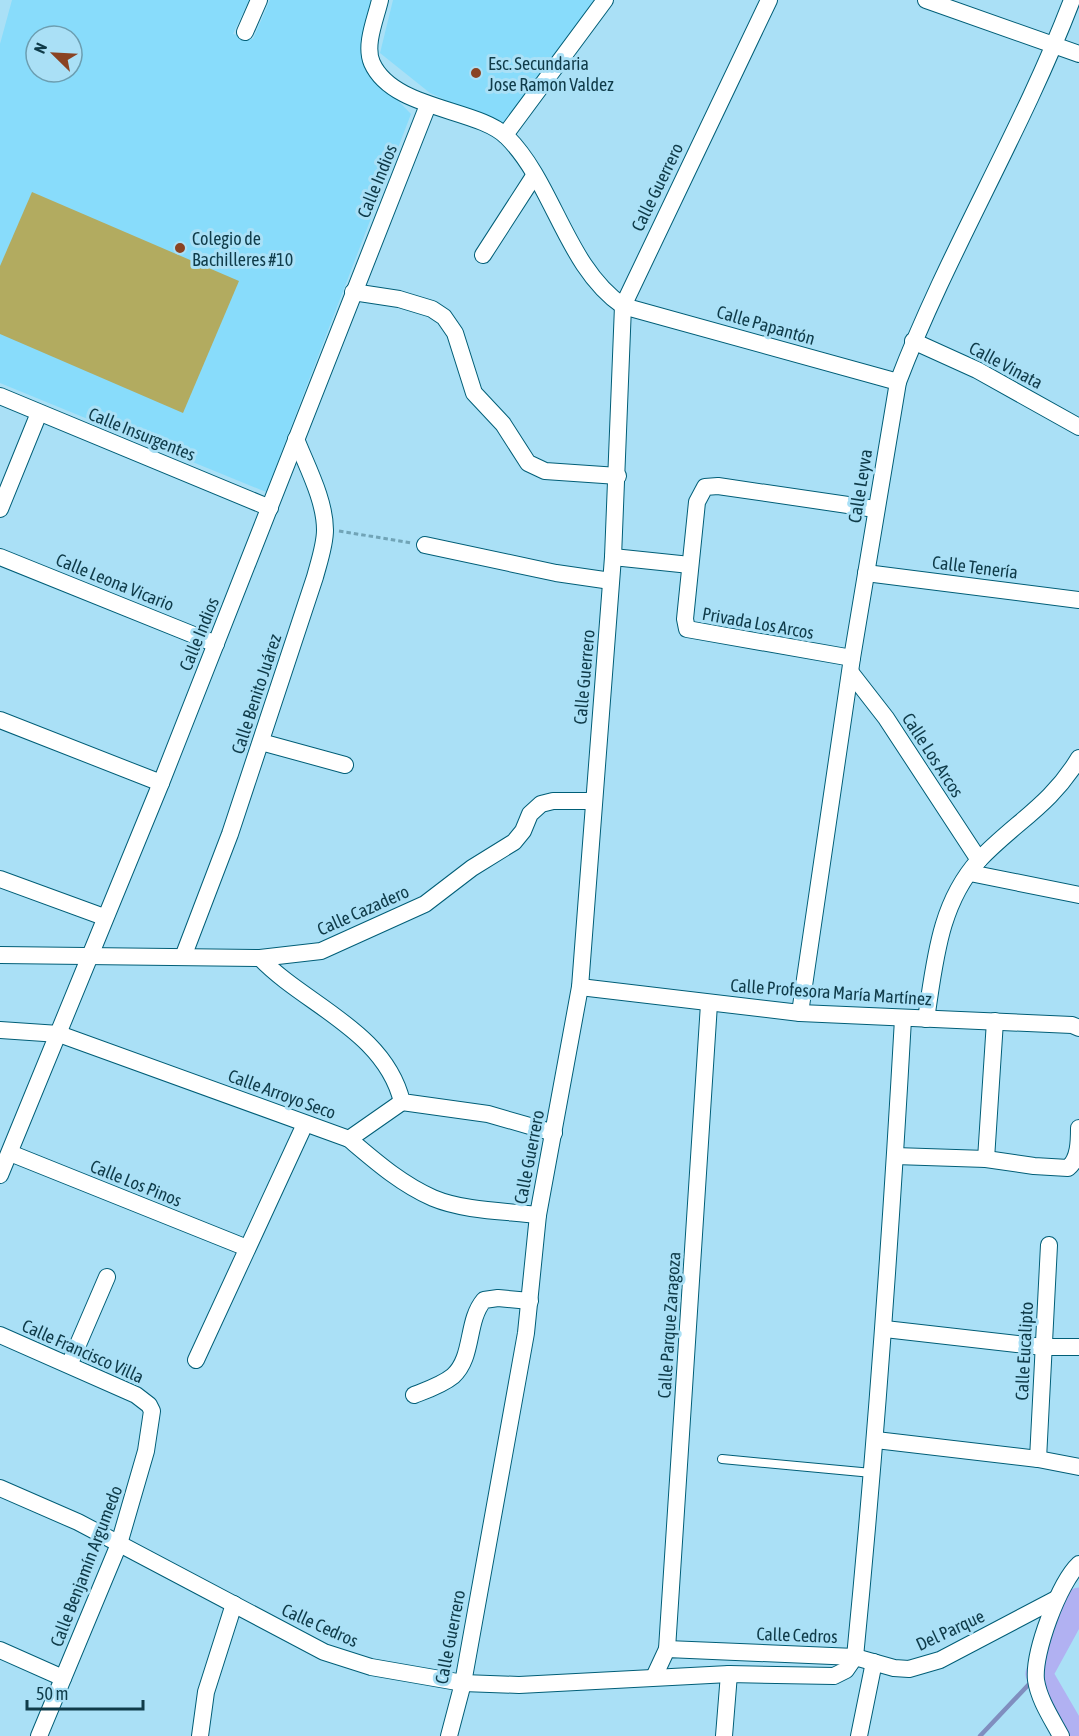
<svg xmlns="http://www.w3.org/2000/svg" width="1079" height="1736" viewBox="0 0 1079 1736" font-family="'Asap Condensed',sans-serif">
	<style>
		.built { fill: #88dcfb; fill-rule: evenodd }
		.grass { fill: #b2ab60 }
		.lines { fill: none; stroke-linecap: round; stroke-linejoin: round }
		.stream { stroke: #808ebf; stroke-width: 4.5 }
		.river { stroke: #b1b1f2; stroke-width: 27 }
		.lane-casing { stroke: #005e77; stroke-width: 10 }
		.street-casing { stroke: #005e77; stroke-width: 18 }
		.path { stroke: #71a4b7; stroke-width: 3; stroke-dasharray: 4.5 3; stroke-linecap: butt }
		.lane { stroke: #fff; stroke-width: 8 }
		.street { stroke: #fff; stroke-width: 16 }
		.poi-dot { fill: #8a4322; stroke: #aae0f6; stroke-width: 2 }
		.labels { text-anchor: middle; dominant-baseline: central; stroke-width: 6; stroke-linejoin: round; paint-order: stroke }
		.poi-label { font-size: 18px; fill: #0f3b49; stroke: #aae0f6; text-anchor: start }
		.street-label { font-size: 18px; fill: #0f3b49; stroke: #aae0f6 }
	</style>
	<rect width="100%" height="100%" fill="#aae0f6"/>
	<!-- built -->
	<g class="built">
		<path d="M12 0H249L233 34 253 39 270 0H372L363 65 411 114 266 492 0 383V44ZM36 36H72V72H36Z"/>
		<polygon points="393,0 599,0 507,128 430,93 380,53"/>
	</g>
	<!-- grass -->
	<polygon class="grass" points="32,192 239,281 183,413 0,334 0,266"/>
	<g class="lines">
		<!-- stream -->
		<polyline class="stream" points="980,1736 1032,1681"/>
		<!-- river -->
		<polyline class="river" points="1075,1736 1039,1674 1079,1601"/>
		<!-- lane casing -->
		<g class="lane-casing">
			<polyline id="lane" points="722,1459 872,1473"/>
		</g>
		<!-- street casing -->
		<g class="street-casing">
			<g id="street">
				<path d="M380 0C376 18 364 45 372 63 393 110 478 108 507 137 554 184 566 267 623 306L898 382"/>
				<polyline points="926,0 1079,54"/>
				<polyline points="245,32 259,0"/>
				<polyline points="505,135 605,0"/>
				<polyline points="483,255 534,176"/>
				<polyline points="353,292 399,299 432,309 444,317 455,333 474,393 503,424 528,463 545,471 618,476"/>
				<polyline points="913,341 977,370 1079,427"/>
				<polyline points="0,396 270,508"/>
				<polyline points="0,509 39,413"/>
				<polyline points="425,545 556,573 611,581"/>
				<polyline points="0,557 216,644"/>
				<polyline points="613,557 690,565"/>
				<polyline points="866,573 1079,600"/>
				<polyline points="852,658 687,629 685,619 697,502 705,487 718,486 875,509"/>
				<polyline points="851,673 886,718 979,860"/>
				<polyline points="0,720 161,783"/>
				<polyline points="261,742 345,765"/>
				<polyline points="970,873 1079,895"/>
				<polyline points="0,879 104,917"/>
				<polyline points="0,955 260,958 321,951 425,904 472,868 514,842 523,831 530,814 541,804 553,801 593,801"/>
				<path d="M183 957 230 834 315 577C319 562 325 545 325 530 325 500 307 467 296 439"/>
				<path d="M260 958C305 1005 385 1031 402 1102L488 1114 554 1133"/>
				<polyline points="580,987 800,1013 1072,1025 1079,1028"/>
				<path d="M800 1013 852 658 898 382C948 251 1022 131 1072 0"/>
				<path d="M926 1019C935 962 939 904 979 860 1015 822 1050 806 1079 758"/>
				<path d="M0 1030 59 1034 349 1139C375 1161 401 1184 433 1198 464 1211 505 1211 538 1215"/>
				<polyline points="349,1139 402,1102"/>
				<polyline points="10,1153 247,1248"/>
				<path d="M895 1156 986 1159 1034 1166 1068 1168C1079 1159 1079 1141 1079 1128"/>
				<polyline points="986,1159 995,1021"/>
				<polyline points="0,1175 161,783 428,105"/>
				<polyline points="885,1329 1043,1347 1079,1347"/>
				<polyline points="0,1335 136,1395 149,1405 152,1411 146,1451 119,1544 39,1736"/>
				<polyline points="196,1360 305,1124"/>
				<polyline points="70,1363 107,1277"/>
				<path d="M414 1395C427 1390 442 1385 453 1376 474 1357 466 1321 484 1300L498 1298 530 1301"/>
				<polyline points="876,1440 1038,1459 1079,1467"/>
				<polyline points="1038,1459 1049,1245"/>
				<path d="M0 1488 78 1522 324 1652 371 1667 463 1683 519 1685 729 1674 834 1676 846 1670 855 1657C876 1444 891 1232 903 1019"/>
				<polyline points="667,1649 709,1004"/>
				<polyline points="0,1650 63,1678"/>
				<polyline points="654,1677 667,1649 855,1657 894,1668 909,1669 940,1660 1056,1599"/>
				<polyline points="200,1736 206,1692 234,1604"/>
				<polyline points="449,1736 463,1683 526,1333 538,1215 580,987 613,557 623,306 769,0"/>
				<polyline points="724,1736 729,1674"/>
				<polyline points="859,1736 874,1662"/>
				<path d="M1061 1736C1052 1719 1039 1700 1036 1680 1033 1653 1059 1583 1079 1564"/>
			</g>
		</g>
		<!-- path -->
		<polyline class="path" points="339,531 412,543"/>
		<!-- lane -->
		<use href="#lane" class="lane"/>
		<!-- street -->
		<use href="#street" class="street"/>
	</g>
	<!-- markers -->
	<g class="poi-dot">
		<circle cx="476" cy="73" r="6"/>
		<circle cx="180" cy="248" r="6"/>
	</g>
	<g class="labels">
		<!-- poi labels -->
		<g class="poi-label">
			<text x="488" y="63">Esc. Secundaria<tspan x="488" dy="21">Jose Ramon Valdez</tspan></text>
			<text x="192" y="238">Colegio de<tspan x="192" dy="21">Bachilleres #10</tspan></text>
		</g>
		<!-- street labels -->
		<g class="street-label">
			<text transform="translate(377 181) rotate(-68)">Calle Indios</text>
			<text transform="translate(657 187) rotate(-64)">Calle Guerrero</text>
			<text transform="translate(766 325) rotate(16)">Calle Papantón</text>
			<text transform="translate(1006 365) rotate(28)">Calle Vinata</text>
			<text transform="translate(142 434) rotate(22)">Calle Insurgentes</text>
			<text transform="translate(860 486) rotate(-81)">Calle Leyva</text>
			<text transform="translate(975 567) rotate(7)">Calle Tenería</text>
			<text transform="translate(115 582) rotate(22)">Calle Leona Vicario</text>
			<text transform="translate(758 623) rotate(10)">Privada Los Arcos</text>
			<text transform="translate(199 634) rotate(-68)">Calle Indios</text>
			<text transform="translate(584 677) rotate(-85)">Calle Guerrero</text>
			<text transform="translate(256 694) rotate(-72)">Calle Benito Juárez</text>
			<text transform="translate(933 755) rotate(57)">Calle Los Arcos</text>
			<text transform="translate(363 910) rotate(-24)">Calle Cazadero</text>
			<text transform="translate(831 992) rotate(4)">Calle Profesora María Martínez</text>
			<text transform="translate(282 1094) rotate(20)">Calle Arroyo Seco</text>
			<text transform="translate(529 1157) rotate(-79)">Calle Guerrero</text>
			<text transform="translate(136 1183) rotate(22)">Calle Los Pinos</text>
			<text transform="translate(669 1325) rotate(-86)">Calle Parque Zaragoza</text>
			<text transform="translate(83 1351) rotate(24)">Calle Francisco Villa</text>
			<text transform="translate(1024 1351) rotate(-87)">Calle Eucalipto</text>
			<text transform="translate(86 1566) rotate(-69)">Calle Benjamín Argumedo</text>
			<text transform="translate(320 1625) rotate(24)">Calle Cedros</text>
			<text transform="translate(950 1630) rotate(-25)">Del Parque</text>
			<text transform="translate(797 1635) rotate(2)">Calle Cedros</text>
			<text transform="translate(450 1637) rotate(-79)">Calle Guerrero</text>
		</g>
	</g>
	<!-- north arrow -->
	<g transform="translate(54 54) rotate(294)"><circle r="28" fill="#aae0f6" stroke="#6c9eb1" stroke-width="1.5"/>
	<path d="M0-4.5L10 22L0 15L-10 22Z" fill="#8a4322"/>
	<text y="-9" font-size="16" font-weight="bold" text-anchor="middle" fill="#0f3b49">N</text>
	</g>
	<!-- scale -->
	<path d="M27 1700v9h116v-9" fill="none" stroke="#0f3b49" stroke-width="3"/>
	<text x="36" y="1700" font-size="18" fill="#0f3b49" stroke="#aae0f6" stroke-width="4.5" paint-order="stroke">50 m</text>
</svg>
